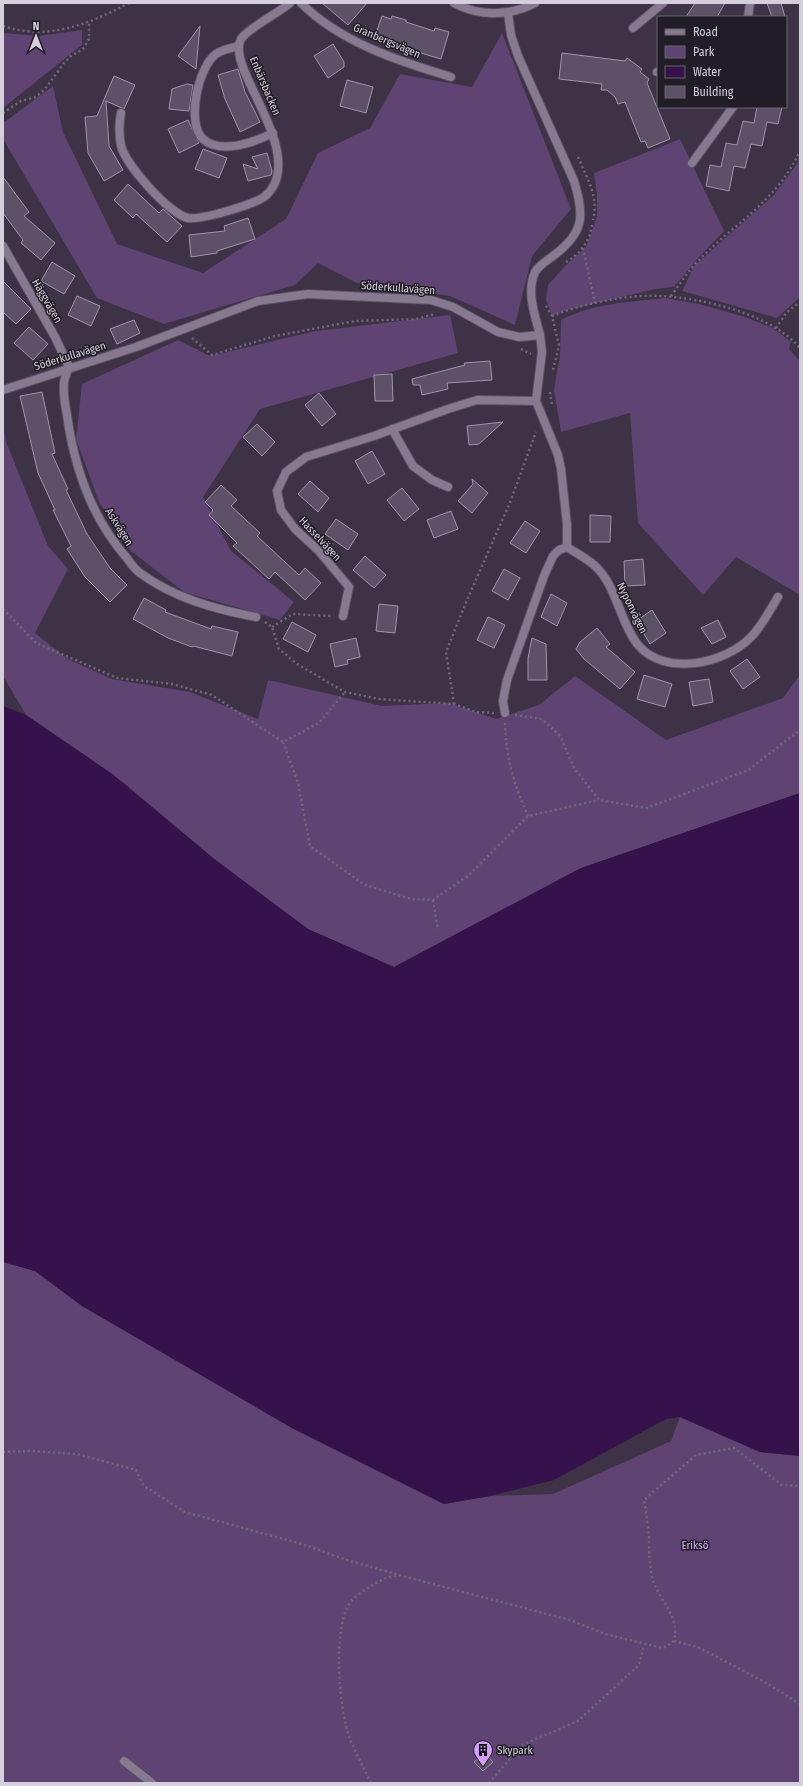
<svg xmlns="http://www.w3.org/2000/svg" width="803" height="1786" viewBox="0 0 803 1786" font-family="'Fira Sans Condensed',sans-serif">
	<style>
		.green { fill: #5e4373 }
		.water { fill: #35124b }
		.building { fill: #5d5167; stroke: #a093ab }
		.lines { fill: none; stroke-linecap: round; stroke-linejoin: round }
		.service-casing { stroke: #595060; stroke-width: 10 }
		.minor-casing { stroke: #595060; stroke-width: 10 }
		.path { stroke: #716879; stroke-width: 2.5; stroke-dasharray: 2 3; stroke-linecap: butt }
		.service { stroke: #867990; stroke-width: 8 }
		.minor { stroke: #867990; stroke-width: 8 }
		.labels { text-anchor: middle; dominant-baseline: central; stroke-width: 3; stroke-linejoin: round; paint-order: stroke }
		.street-label { font-size: 11px; fill: #d5cedb; stroke: #211d26 }
		.park-label { font-size: 11px; fill: #d7b0f7; stroke: #211d26 }
		.poi-label { font-size: 11px; fill: #d5cedb; stroke: #211d26; text-anchor: start }
	</style>
	<rect width="100%" height="100%" fill="#3d3246"/>
	<!-- green -->
	<g class="green">
		<polygon points="82,30 82,45 3,108 3,33 39,36"/>
		<polygon points="502,33 571,209 532,256 515,325 450,296 357,283 318,263 295,285 164,324 97,298 3,139 3,123 53,86 63,132 117,244 203,273 286,219 318,153 370,128 400,74 472,87"/>
		<polygon points="680,139 724,231 699,257 674,287 655,289 567,310 552,316 546,300 548,285 567,264 586,247 597,216 597,195 594,173"/>
		<polygon points="800,150 800,297 777,318 682,291 694,266 773,196 797,164"/>
		<path d="M665 298 699 304 742 316 773 328 791 342 789 349 800 361V595L736 557 703 595 638 523 630 413 561 432 554 390 560 355 561 320C593 303 630 302 665 298Z"/>
		<polygon points="450,315 458,353 260,409 203,497 231,551 294,602 280,620 184,592 131,551 99,502 76,439 82,384 178,340 210,356 316,331"/>
		<polygon points="3,427 7,444 48,546 68,569 35,633 66,658 112,679 190,692 258,719 268,680 382,706 449,703 496,719 539,705 575,676 666,740 783,698 800,675 800,793 581,868 394,967 308,929 225,868 124,783 26,715 3,676"/>
		<polygon points="3,1262 35,1271 82,1306 292,1428 444,1504 490,1496 553,1494 671,1441 680,1417 760,1452 800,1456 800,1783 3,1783"/>
	</g>
	<!-- water -->
	<polygon class="water" points="3,706 26,715 111,773 213,858 308,929 394,967 581,868 800,793 800,1456 760,1452 680,1417 666,1419 554,1480 490,1496 444,1504 292,1428 82,1306 35,1271 3,1262"/>
	<!-- building -->
	<g class="building">
		<polygon points="322,3 367,3 348,25"/>
		<polygon points="695,3 725,3 717,17 686,17"/>
		<polygon points="767,3 781,3 785,17 772,17"/>
		<polygon points="382,16 391,19 392,16 406,20 406,22 434,31 435,28 449,32 441,59 374,39"/>
		<polygon points="200,26 196,69 178,56"/>
		<polygon points="333,44 344,62 344,67 328,78 314,56"/>
		<polygon points="562,53 625,61 627,58 642,69 640,72 649,79 647,83 670,139 648,148 645,141 641,142 625,102 618,104 615,97 607,90 601,90 602,84 559,79"/>
		<polygon points="238,69 245,92 260,122 240,132 225,99 218,75"/>
		<polygon points="114,76 135,85 124,109 106,101 109,146 123,170 104,181 88,153 85,117 97,116"/>
		<polygon points="347,80 373,87 366,113 340,106"/>
		<polygon points="187,84 193,85 189,111 169,109 172,89"/>
		<polygon points="757,107 782,107 778,124 767,122 762,146 751,144 745,168 734,166 729,191 706,186 710,165 721,167 726,143 737,145 743,121 754,123"/>
		<polygon points="188,120 199,143 179,153 168,129"/>
		<polygon points="203,149 227,158 219,178 195,169"/>
		<polygon points="267,153 272,171 271,175 248,181 243,164 258,169 252,157"/>
		<polygon points="3,177 29,212 24,216 55,243 41,260 21,243 23,240 3,213"/>
		<polygon points="128,184 159,213 163,209 182,226 167,242 136,214 133,218 114,200"/>
		<polygon points="248,218 255,239 217,251 217,253 191,257 189,235 225,231 224,226"/>
		<polygon points="52,262 75,276 64,294 41,281"/>
		<polygon points="3,281 31,309 16,324 3,312"/>
		<polygon points="77,296 100,306 91,326 68,315"/>
		<polygon points="134,320 140,333 117,344 110,329"/>
		<polygon points="29,327 48,344 33,360 14,343"/>
		<polygon points="490,361 492,380 447,383 448,389 422,395 420,385 413,385 412,379 465,365 464,363"/>
		<polygon points="392,374 393,401 375,401 374,375"/>
		<polygon points="42,392 55,453 52,454 68,489 66,490 87,534 110,568 127,585 110,602 85,577 67,549 71,546 53,510 55,510 38,473 20,396"/>
		<polygon points="319,393 336,414 322,426 305,405"/>
		<polygon points="503,422 479,444 469,445 467,426"/>
		<polygon points="257,424 275,442 262,456 243,437"/>
		<polygon points="372,451 385,474 368,484 355,461"/>
		<polygon points="472,479 488,493 472,513 458,501 473,484"/>
		<polygon points="310,481 329,498 318,512 298,494"/>
		<polygon points="221,485 237,500 231,506 260,533 257,536 299,575 305,568 321,583 305,600 275,572 269,579 233,546 237,543 209,515 213,510 205,502"/>
		<polygon points="402,488 419,509 404,521 387,500"/>
		<polygon points="451,511 458,529 434,538 427,520"/>
		<polygon points="590,515 611,516 610,542 590,542"/>
		<polygon points="336,519 358,534 348,550 325,534"/>
		<polygon points="525,521 540,531 526,553 510,543"/>
		<polygon points="365,556 386,575 374,588 353,570"/>
		<polygon points="643,559 645,585 625,586 624,561"/>
		<polygon points="504,569 520,578 508,600 492,591"/>
		<polygon points="551,594 567,603 557,626 541,617"/>
		<polygon points="144,598 166,610 165,612 211,629 212,626 238,632 232,656 193,646 192,647 168,638 133,619"/>
		<polygon points="379,604 398,606 395,633 376,631"/>
		<polygon points="652,610 666,633 650,644 636,621"/>
		<polygon points="488,617 505,625 494,648 477,640"/>
		<polygon points="718,620 726,637 712,644 701,628"/>
		<polygon points="292,622 316,635 308,652 283,639"/>
		<polygon points="597,628 610,644 606,647 635,672 620,689 584,659 576,649 580,642"/>
		<polygon points="356,638 360,657 347,660 348,664 335,667 330,644"/>
		<polygon points="532,638 546,644 547,680 528,680 528,658"/>
		<polygon points="747,659 760,677 743,689 730,671"/>
		<polygon points="644,675 672,684 665,707 637,699"/>
		<polygon points="709,679 713,702 693,706 689,682"/>
		<polygon points="485,1753 493,1762 483,1771 474,1762"/>
	</g>
	<g class="lines">
		<!-- service casing -->
		<g class="service-casing">
			<g id="service">
				<path d="M301 3C340 42 398 61 451 77"/>
				<path d="M239 46C231 48 223 49 216 54 198 67 186 123 203 139 221 155 255 142 273 133"/>
				<polyline points="657,72 658,72"/>
				<polyline points="392,429 413,466 432,480 448,487"/>
				<polyline points="124,1761 152,1783"/>
			</g>
		</g>
		<!-- minor casing -->
		<g class="minor-casing">
			<g id="minor">
				<path d="M454 3C479 17 510 16 535 3"/>
				<polyline points="748,17 750,3"/>
				<polyline points="633,28 663,3"/>
				<path d="M121 113C119 123 119 135 121 146 126 165 169 214 188 218 202 220 252 205 264 197 268 194 273 187 275 183 294 136 226 67 241 39 247 29 280 12 290 3"/>
				<polyline points="692,163 733,107"/>
				<path d="M3 246 55 337 69 367C67 372 65 377 64 382 63 393 65 405 67 415 74 466 92 518 126 557 130 562 134 569 140 573 174 598 214 609 256 617"/>
				<polyline points="540,335 542,352 536,401 558,455 561,469 567,525 567,547"/>
				<path d="M3 390 136 347 258 301 308 294 431 300 453 307 498 332 519 337 540 335C535 315 526 292 535 272 539 265 548 260 553 256 584 233 585 217 574 181L518 56 511 35 508 13"/>
				<polyline points="343,616 349,587 318,550 295,529 281,510 277,491 286,472 306,457 374,436 448,409 477,400 536,401"/>
				<path d="M505 713 503 701 507 680 544 576 553 556 559 550 567 547C576 553 586 558 594 565 617 585 619 621 638 645 665 677 725 664 751 637 762 626 770 610 778 597"/>
			</g>
		</g>
		<!-- path -->
		<g class="path">
			<path d="M3 26C49 41 89 24 129 3"/>
			<polyline points="3,113 21,101 36,97 45,89 64,63 71,56 83,49 89,39 89,23"/>
			<path d="M578 157C587 178 599 197 593 220"/>
			<polyline points="583,248 595,303"/>
			<path d="M566 262C580 254 590 241 592 225"/>
			<path d="M671 296C680 284 688 271 699 260 736 222 776 202 800 151"/>
			<polyline points="546,306 552,316 559,345 553,370"/>
			<path d="M552 316C581 304 628 294 660 296 703 298 771 314 800 348"/>
			<polyline points="776,328 787,312 800,302"/>
			<polyline points="192,338 212,355 275,336 355,321 416,319 435,314"/>
			<polyline points="521,349 531,354"/>
			<polyline points="550,392 552,405"/>
			<polyline points="3,609 36,643 117,678 172,684 212,695 283,742 319,723 345,692"/>
			<polyline points="265,622 272,627 279,649 297,664 345,692 379,699 454,704 476,712 494,713"/>
			<polyline points="272,627 293,614 332,616"/>
			<polyline points="454,704 446,652 467,600 509,505 536,432"/>
			<polyline points="515,715 542,719 560,736 574,768 599,800 647,808 748,770 800,730"/>
			<path d="M505 723C506 759 514 784 528 816"/>
			<polyline points="283,742 298,783 310,846 365,885 411,899 433,900 469,875 528,816 599,800"/>
			<polyline points="433,900 438,930"/>
			<path d="M3 1452 29 1451 77 1454 136 1470 144 1486 185 1512 302 1544 347 1560 406 1577 570 1620 605 1634 662 1648C671 1645 676 1641 675 1631 675 1611 658 1598 653 1580 649 1565 649 1552 649 1537 648 1525 646 1512 644 1500L696 1455 734 1448 782 1485 800 1486"/>
			<polyline points="674,1641 698,1647 768,1684 800,1704"/>
			<path d="M371 1783C364 1768 356 1754 350 1739 339 1710 333 1633 348 1606 352 1598 364 1590 371 1586 380 1581 389 1575 400 1576"/>
			<polyline points="489,1783 522,1745 578,1721 639,1665 644,1645"/>
		</g>
		<!-- service -->
		<use href="#service" class="service"/>
		<!-- minor -->
		<use href="#minor" class="minor"/>
	</g>
	<!-- icons -->
	<defs>
		<g id="building-pin" transform="scale(1)"><path d="M0 17L-7.5 6A9.5 9.5 0 1 1 7.5 6Z" fill="#d39cfd" stroke="#211d26"/><path d="M-4-6H4V6H1V3H-1V6H-4ZM-2.5-4.3h1.7v1.8h-1.7ZM.8-4.3h1.7v1.8H.8ZM-2.5-1h1.7V.8h-1.7ZM.8-1h1.7V.8H.8Z" fill="#111"/></g>
	</defs>
	<g fill-rule="evenodd">
		<use href="#building-pin" x="483" y="1750"/>
	</g>
	<g class="labels">
		<!-- street labels -->
		<g class="street-label">
			<text transform="translate(387 41) rotate(23)">Granbergsvägen</text>
			<text transform="translate(265 86) rotate(67)">Enbärsbacken</text>
			<text transform="translate(398 288) rotate(4)">Söderkullavägen</text>
			<text transform="translate(47 301) rotate(60)">Häggvägen</text>
			<text transform="translate(70 356) rotate(-17)">Söderkullavägen</text>
			<text transform="translate(119 527) rotate(58)">Askvägen</text>
			<text transform="translate(320 539) rotate(47)">Hasselvägen</text>
			<text transform="translate(632 608) rotate(64)">Nyponvägen</text>
		</g>
		<!-- park labels -->
		<g class="park-label">
			<text x="695" y="1545">Eriksö</text>
		</g>
		<!-- poi labels -->
		<g class="poi-label">
			<text x="497" y="1750">Skypark</text>
		</g>
	</g>
	<!-- border -->
	<rect width="803" height="1786" fill="none" stroke="#d5cedb" stroke-width="8"/>
	<!-- legend -->
	<rect x="657" y="16" width="130" height="92" fill="#211d26" stroke="#69646e"/>
	<rect x="665" y="29" width="20" height="6" fill="#867990" stroke="#69646e"/>
	<text x="693" y="36" font-size="12" fill="#d5cedb">Road</text>
	<rect x="665" y="46" width="20" height="12" fill="#5e4373" stroke="#69646e"/>
	<text x="693" y="56" font-size="12" fill="#d5cedb">Park</text>
	<rect x="665" y="66" width="20" height="12" fill="#35124b" stroke="#69646e"/>
	<text x="693" y="76" font-size="12" fill="#d5cedb">Water</text>
	<rect x="665" y="86" width="20" height="12" fill="#5d5167" stroke="#69646e"/>
	<text x="693" y="96" font-size="12" fill="#d5cedb">Building</text>
	<!-- north arrow -->
	<g transform="translate(36 36)" stroke="#211d26" stroke-width="3" paint-order="stroke">
	<path d="M0-3L7 15L0 10L-7 15Z" fill="#d5cedb"/>
	<text y="-6" font-size="11" font-weight="bold" text-anchor="middle" fill="#d5cedb">N</text>
	</g>
</svg>
